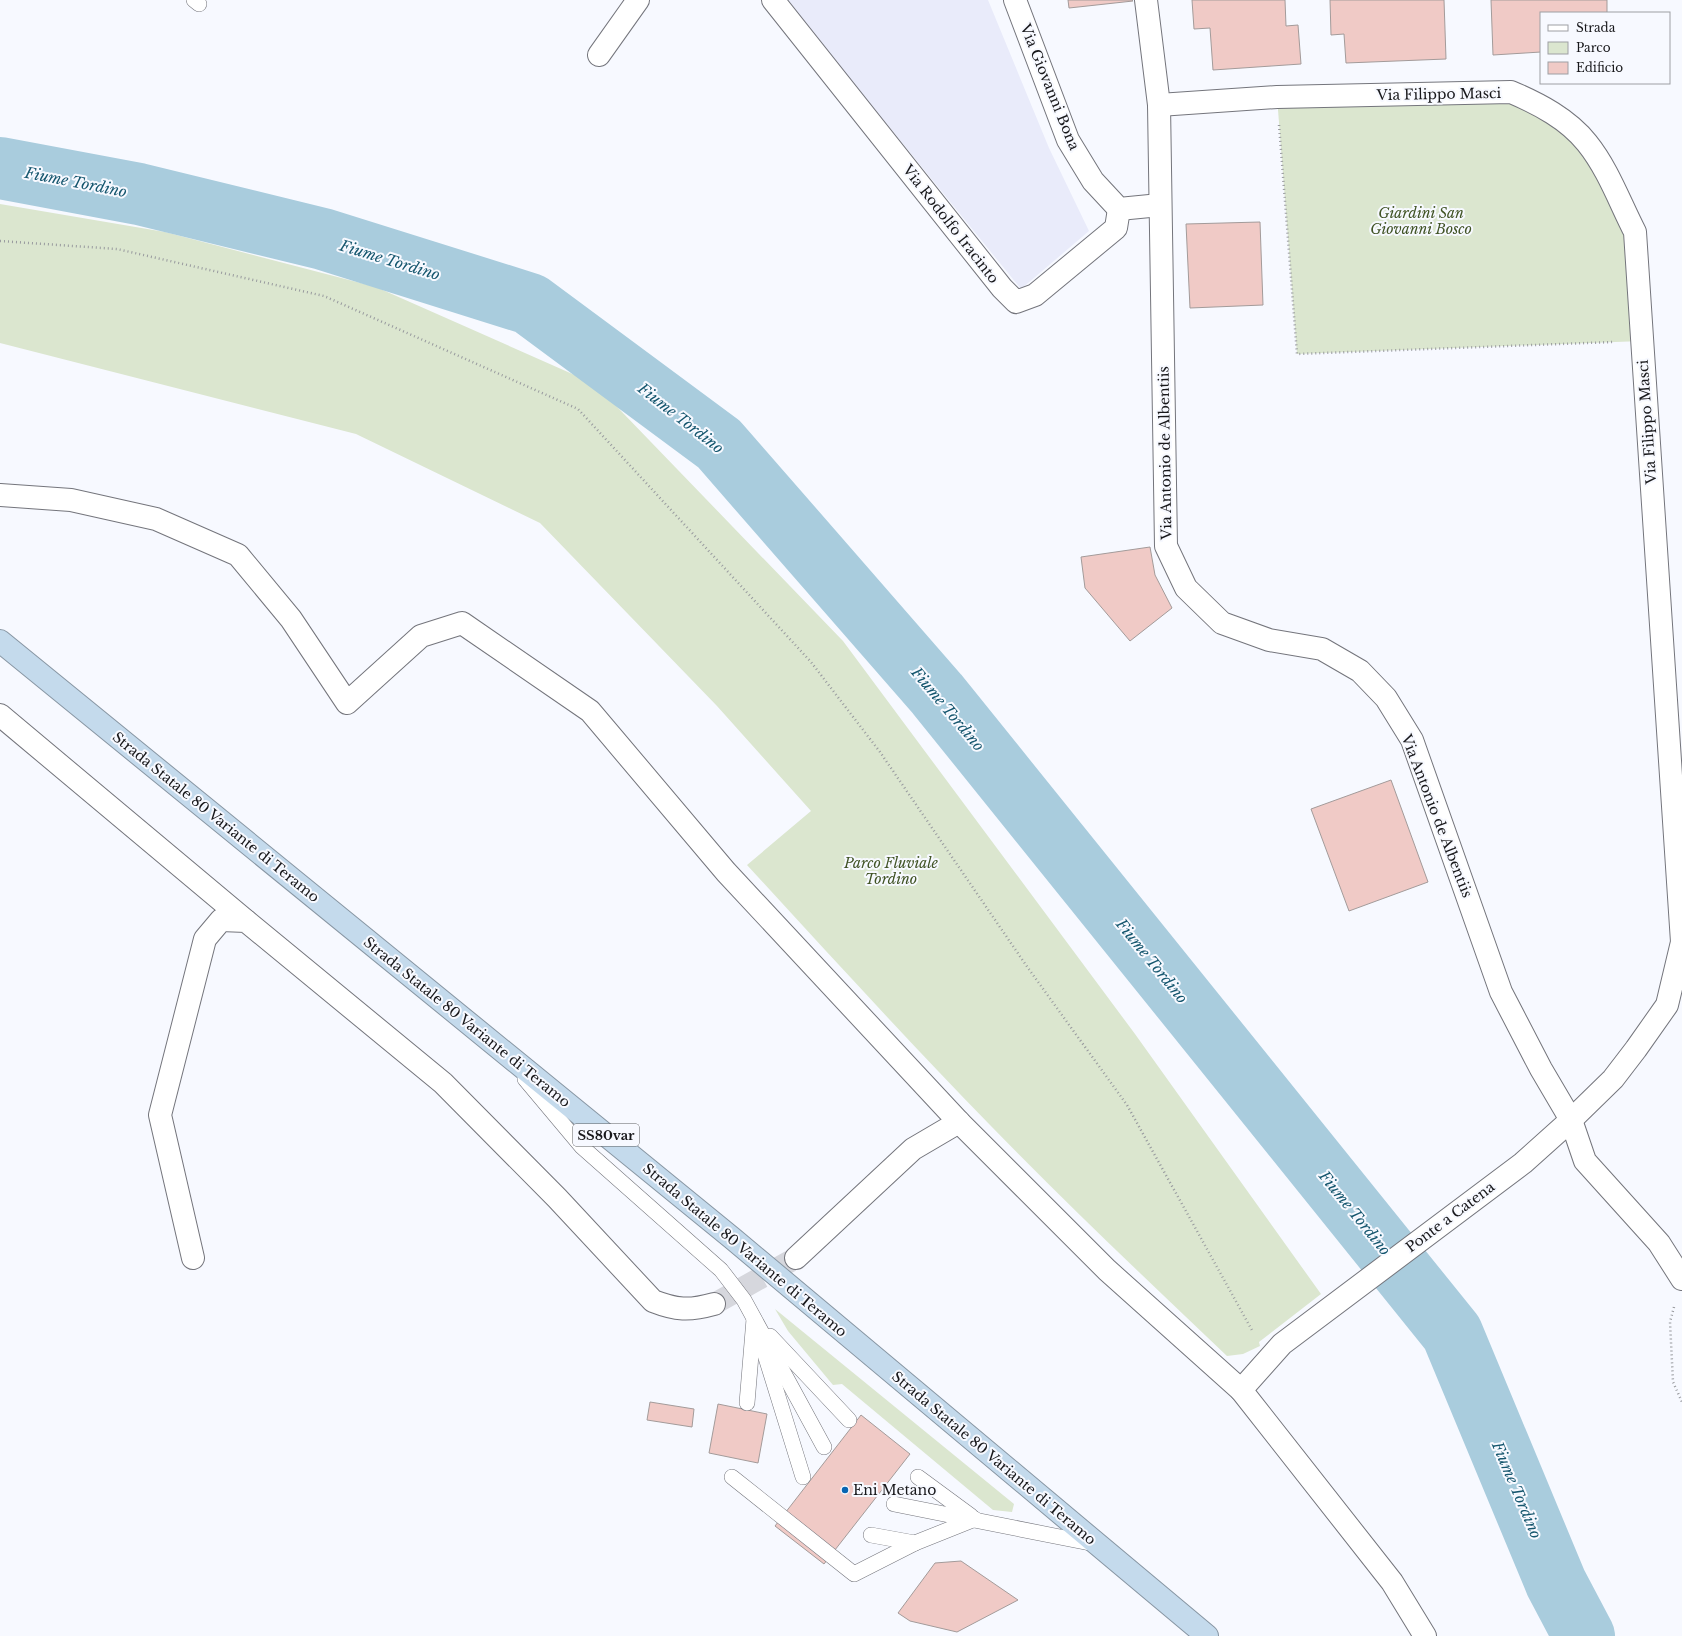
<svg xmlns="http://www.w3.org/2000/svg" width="1682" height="1636" viewBox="0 0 1682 1636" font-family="'Libre Baskerville',serif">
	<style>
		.built { fill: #e9ebfa }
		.green { fill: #dbe6cf }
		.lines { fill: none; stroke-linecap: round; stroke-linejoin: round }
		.river { stroke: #a9ccdd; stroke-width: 62 }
		.building { fill: #f0cac6; stroke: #a39b9a }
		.street-tunnel { stroke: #d6d7dd; stroke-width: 22; stroke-dasharray: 22 11; stroke-linecap: butt }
		.lane-casing { stroke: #74757c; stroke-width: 16 }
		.street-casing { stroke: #74757c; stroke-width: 24 }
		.secondary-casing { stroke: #74757c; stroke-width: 24 }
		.highway-casing { stroke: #8896a3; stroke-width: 24 }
		.path { stroke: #989a9e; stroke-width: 2.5; stroke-dasharray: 1 3; stroke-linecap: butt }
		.lane { stroke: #fff; stroke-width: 15 }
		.street { stroke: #fff; stroke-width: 22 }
		.secondary { stroke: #fff; stroke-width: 22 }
		.highway { stroke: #c4daec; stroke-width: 22 }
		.poi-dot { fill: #0765b2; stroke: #f7f9ff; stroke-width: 1.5 }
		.labels { text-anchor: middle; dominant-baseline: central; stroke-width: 4; stroke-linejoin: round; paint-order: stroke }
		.shield { fill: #f7f9ff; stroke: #5b5c5f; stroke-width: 1 }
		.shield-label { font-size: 13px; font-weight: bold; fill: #18181b }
		.street-label { font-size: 14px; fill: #18181b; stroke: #f7f9ff }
		.park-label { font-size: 14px; font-style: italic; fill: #405325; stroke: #f7f9ff }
		.poi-label { font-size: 14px; fill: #18181b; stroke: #f7f9ff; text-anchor: start }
		.water-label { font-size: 15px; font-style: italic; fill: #15566e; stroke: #f7f9ff }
	</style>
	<rect width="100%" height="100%" fill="#f7f9ff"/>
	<!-- built -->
	<polygon class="built" points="786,0 988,0 1049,148 1089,231 1021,289"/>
	<!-- green -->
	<g class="green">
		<polygon points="1511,92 1563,121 1635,232 1642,341 1297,354 1277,97"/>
		<path d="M0 204 165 232 376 287 595 384 843 641 1135 1034 1321 1294 1259 1342 1260 1346 1243 1354 1227 1356C1147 1280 1067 1204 990 1125 907 1040 827 952 747 865L811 811 717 706 540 523 356 434 0 343Z"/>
		<polygon points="775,1309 1014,1504 1012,1512 993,1510 842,1384 833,1385 788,1331"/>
	</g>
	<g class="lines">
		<!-- river -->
		<polyline class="river" points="0,168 139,194 323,239 530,304 719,444 937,694 1452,1333 1556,1583 1584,1636"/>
	</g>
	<!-- building -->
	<g class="building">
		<polygon points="1068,0 1132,0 1133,1 1069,8"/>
		<polygon points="1192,0 1285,0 1286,26 1298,25 1301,64 1213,70 1210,28 1194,29"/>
		<polygon points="1330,0 1444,0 1446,59 1346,63 1344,34 1331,35"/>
		<polygon points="1491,0 1607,0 1607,13 1541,13 1541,52 1493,55"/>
		<polygon points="1260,222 1263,305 1190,308 1186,224"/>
		<polygon points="1150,547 1155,575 1172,608 1130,641 1085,588 1081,557"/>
		<polygon points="1391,780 1428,882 1349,911 1311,809"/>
		<polygon points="650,1402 694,1409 692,1427 647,1420"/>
		<polygon points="718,1404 767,1414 758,1463 709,1453"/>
		<polygon points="861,1415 910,1454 824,1564 775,1526"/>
		<polygon points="961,1561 1018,1600 957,1632 910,1621 898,1613 935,1563"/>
	</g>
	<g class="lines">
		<!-- street-tunnel -->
		<polyline class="street-tunnel" points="714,1304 796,1258"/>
		<!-- lane casing -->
		<g class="lane-casing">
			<g id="lane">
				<polyline points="194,0 199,4"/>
				<polyline points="525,1079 582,1147 721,1270 744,1300 824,1447"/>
				<polyline points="770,1336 849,1420"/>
				<polyline points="763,1348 803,1477"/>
				<polyline points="747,1403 754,1319"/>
				<polyline points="732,1477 854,1574 915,1543"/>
				<polyline points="918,1477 971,1516"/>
				<polyline points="894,1504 1095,1544"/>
				<polyline points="871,1535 915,1543 975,1519"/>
			</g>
		</g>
		<!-- street casing -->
		<g class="street-casing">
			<g id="street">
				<polyline points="773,0 1002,288 1016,302 1035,295 1116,228 1119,209"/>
				<polyline points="599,55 638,0"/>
				<polyline points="0,495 71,500 156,519 238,555 291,619 347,703 421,636 462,623 590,711 726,872 959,1122 1107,1270 1241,1390"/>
				<polyline points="0,715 246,921"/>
				<polyline points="1571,1120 1585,1161 1659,1243 1682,1279"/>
				<path d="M193 1258 160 1115 205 939 221 920 246 921 443 1083 557 1198 653 1301C676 1310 689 1311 714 1304"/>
				<polyline points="796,1258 913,1149 959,1122"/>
			</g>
		</g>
		<!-- secondary casing -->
		<g class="secondary-casing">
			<g id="secondary">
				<polyline points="1015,0 1068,140 1093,181 1119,209 1160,205"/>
				<polyline points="1146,0 1159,105 1166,546 1186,588 1222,623 1269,640 1322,649 1360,671 1386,698 1412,740 1501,992 1541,1069 1571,1120"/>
				<path d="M1159 105 1277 97 1511 92C1539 104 1568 119 1587 143 1608 169 1620 203 1635 232L1682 942 1667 1005 1636 1049 1613 1079 1571 1120 1523 1163 1282 1344 1241 1390 1392 1582 1425 1636"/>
			</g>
		</g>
		<!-- highway casing -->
		<g class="highway-casing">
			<polyline id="highway" points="0,641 732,1238 1207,1636"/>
		</g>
		<!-- path -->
		<g class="path">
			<polyline points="1279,125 1297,354 1613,342"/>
			<polyline points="0,241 117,249 324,296 578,409 811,662 880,752 1028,968 1127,1105 1253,1332"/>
			<polyline points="1674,1307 1670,1322 1673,1382 1682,1402"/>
		</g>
		<!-- lane -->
		<use href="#lane" class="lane"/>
		<!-- street -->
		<use href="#street" class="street"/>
		<!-- secondary -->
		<use href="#secondary" class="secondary"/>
		<!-- highway -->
		<use href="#highway" class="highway"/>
	</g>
	<!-- markers -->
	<circle class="poi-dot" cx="845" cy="1490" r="4"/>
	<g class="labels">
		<!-- shield labels -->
		<rect class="shield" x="573" y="1124" width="66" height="22" rx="3"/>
		<g class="shield-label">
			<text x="606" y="1135">SS80var</text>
		</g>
		<!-- street labels -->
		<g class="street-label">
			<text transform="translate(1050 87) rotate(68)">Via Giovanni Bona</text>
			<text transform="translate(1439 94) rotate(-1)">Via Filippo Masci</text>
			<text transform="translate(951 224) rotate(52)">Via Rodolfo Iracinto</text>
			<text transform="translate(1647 422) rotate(-94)">Via Filippo Masci</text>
			<text transform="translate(1165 453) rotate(-91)">Via Antonio de Albentiis</text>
			<text transform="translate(1437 816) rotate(69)">Via Antonio de Albentiis</text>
			<text transform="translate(216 817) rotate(39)">Strada Statale 80 Variante di Teramo</text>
			<text transform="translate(467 1022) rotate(39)">Strada Statale 80 Variante di Teramo</text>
			<text transform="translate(1450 1217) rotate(-37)">Ponte a Catena</text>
			<text transform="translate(745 1250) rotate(40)">Strada Statale 80 Variante di Teramo</text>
			<text transform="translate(994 1458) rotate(40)">Strada Statale 80 Variante di Teramo</text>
		</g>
		<!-- park labels -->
		<g class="park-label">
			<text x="1421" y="213">Giardini San<tspan x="1421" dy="16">Giovanni Bosco</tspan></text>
			<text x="891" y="863">Parco Fluviale<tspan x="891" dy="16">Tordino</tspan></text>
		</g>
		<!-- poi labels -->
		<g class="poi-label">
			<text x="853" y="1490">Eni Metano</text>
		</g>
		<!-- water labels -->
		<g class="water-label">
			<text transform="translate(76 182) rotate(11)">Fiume Tordino</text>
			<text transform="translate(390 260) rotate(17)">Fiume Tordino</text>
			<text transform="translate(681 418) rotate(38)">Fiume Tordino</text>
			<text transform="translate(948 709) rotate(50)">Fiume Tordino</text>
			<text transform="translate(1152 961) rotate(51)">Fiume Tordino</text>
			<text transform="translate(1355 1213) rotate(51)">Fiume Tordino</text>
			<text transform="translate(1517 1490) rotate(67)">Fiume Tordino</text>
		</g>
	</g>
	<!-- legend -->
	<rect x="1540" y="12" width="130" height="72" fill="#f7f9ff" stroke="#9e9fa4"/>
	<rect x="1548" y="25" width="20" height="6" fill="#ffffff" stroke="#9e9fa4"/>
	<text x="1576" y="32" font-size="12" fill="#18181b">Strada</text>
	<rect x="1548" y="42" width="20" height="12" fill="#dbe6cf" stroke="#9e9fa4"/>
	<text x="1576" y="52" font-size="12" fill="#18181b">Parco</text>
	<rect x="1548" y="62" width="20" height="12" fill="#f0cac6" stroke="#9e9fa4"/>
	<text x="1576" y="72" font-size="12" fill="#18181b">Edificio</text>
</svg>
